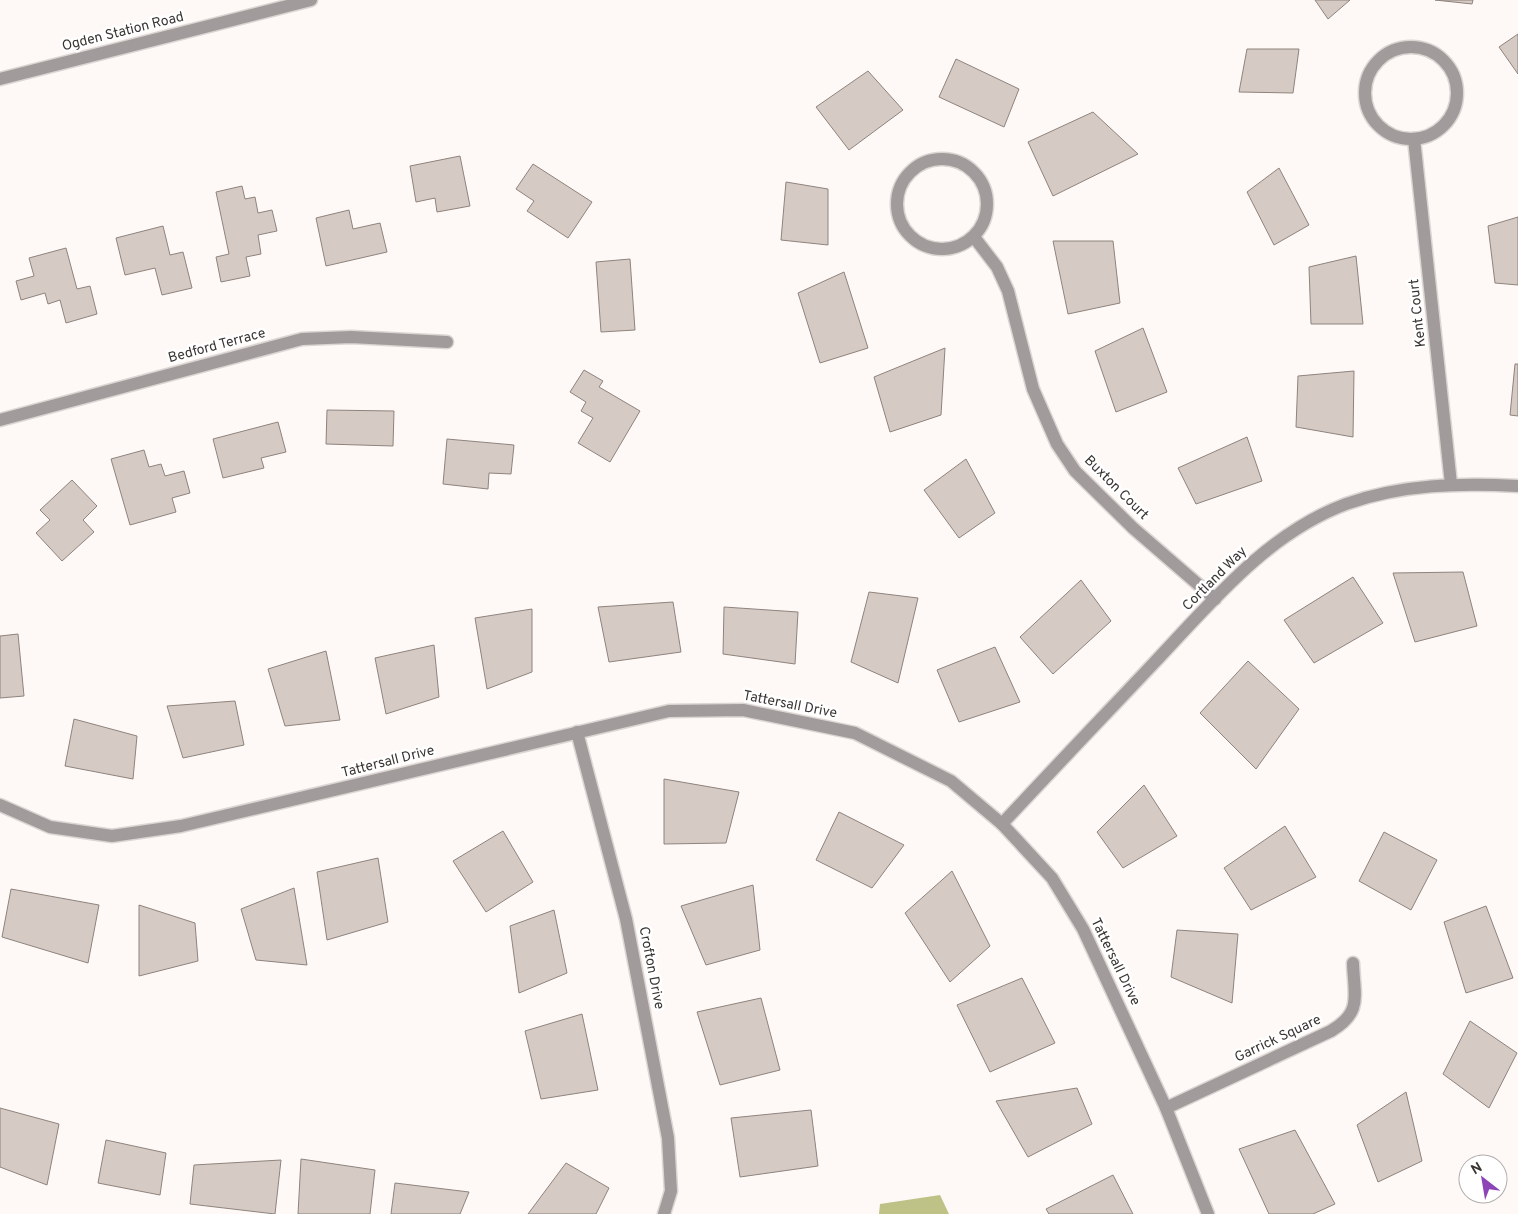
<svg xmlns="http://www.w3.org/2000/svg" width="1518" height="1214" viewBox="0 0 1518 1214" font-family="Overpass,sans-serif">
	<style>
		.forest { fill: #bec287 }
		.building { fill: #d6cac4; stroke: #8e837d }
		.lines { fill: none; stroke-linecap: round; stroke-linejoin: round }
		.minor-casing { stroke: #dbd6d3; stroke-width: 15 }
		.minor { stroke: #a19b9c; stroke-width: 12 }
		.labels { text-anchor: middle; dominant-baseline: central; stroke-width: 5; stroke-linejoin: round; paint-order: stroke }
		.street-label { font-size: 14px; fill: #393532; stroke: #fff }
	</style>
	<rect width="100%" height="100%" fill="#fef9f6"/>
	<!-- forest -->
	<polygon class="forest" points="940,1195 949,1214 879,1214 880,1204"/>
	<!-- building -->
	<g class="building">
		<polygon points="1315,0 1350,0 1328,19"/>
		<polygon points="1435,0 1473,0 1472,4"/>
		<polygon points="1518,34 1518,74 1499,47"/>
		<polygon points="1247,49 1299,49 1293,93 1239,92"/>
		<polygon points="956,59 1019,89 1004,127 939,97"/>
		<polygon points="868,71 903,110 849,150 816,107"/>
		<polygon points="1093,112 1138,154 1053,196 1028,142"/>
		<polygon points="460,156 470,206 437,212 435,198 416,202 410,166"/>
		<polygon points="533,164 592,202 568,238 527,211 534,201 516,189"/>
		<polygon points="1279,168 1309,225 1274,245 1247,192"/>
		<polygon points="786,182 828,189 828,245 781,240"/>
		<polygon points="242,186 245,199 255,197 258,213 272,210 277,231 258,235 261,254 246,257 250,276 221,282 216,257 229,254 216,192"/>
		<polygon points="349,210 353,229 380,223 387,252 326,266 316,218"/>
		<polygon points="1518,217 1518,285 1495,283 1488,226"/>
		<polygon points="163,226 170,255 183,252 192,288 162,295 155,268 125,275 116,238"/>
		<polygon points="1053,241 1113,241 1120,303 1068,314"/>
		<polygon points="66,248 77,289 90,286 97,314 66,323 60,300 48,304 45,293 21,300 16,281 34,276 29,258"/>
		<polygon points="1356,256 1363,324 1311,324 1309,267"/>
		<polygon points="630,259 635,330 601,332 596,262"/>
		<polygon points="844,272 868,348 820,363 798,293"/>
		<polygon points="1143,328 1167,392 1116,412 1095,351"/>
		<polygon points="945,348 941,415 890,432 874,377"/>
		<polygon points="1515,364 1518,364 1518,416 1510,415"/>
		<polygon points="584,370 603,381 599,387 640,411 610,462 578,443 593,418 581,411 586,402 570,392"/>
		<polygon points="1354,371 1353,437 1296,427 1298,376"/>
		<polygon points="327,410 394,411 393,446 326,444"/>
		<polygon points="278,422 286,452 261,458 264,468 223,478 213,439"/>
		<polygon points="1247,437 1262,481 1196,504 1178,468"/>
		<polygon points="447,439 514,445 511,474 489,473 488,489 443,484"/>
		<polygon points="144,450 149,467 161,464 165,476 184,471 190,493 172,498 176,512 130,525 111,459"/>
		<polygon points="966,459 995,513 959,538 924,490"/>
		<polygon points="72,480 97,506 83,520 94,532 62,561 36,533 50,520 40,510"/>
		<polygon points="1463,572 1477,626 1415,642 1393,573"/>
		<polygon points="1353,577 1383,623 1314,663 1284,620"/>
		<polygon points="1081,580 1111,621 1053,674 1020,637"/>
		<polygon points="869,592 918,598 898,683 851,662"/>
		<polygon points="673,602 681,652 609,662 598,607"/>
		<polygon points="724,607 798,612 795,664 723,654"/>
		<polygon points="532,609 532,672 487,689 475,618"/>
		<polygon points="18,634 24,696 0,698 0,636"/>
		<polygon points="434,645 439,697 386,714 375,658"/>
		<polygon points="995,647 1020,702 959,722 937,670"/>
		<polygon points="326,651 340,720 285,726 268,669"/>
		<polygon points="1248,661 1299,709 1256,769 1200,713"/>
		<polygon points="235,701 244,745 183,758 167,706"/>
		<polygon points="74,719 137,736 133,779 65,766"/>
		<polygon points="664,779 739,792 726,843 664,844"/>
		<polygon points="1144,785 1177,836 1123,868 1097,832"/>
		<polygon points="839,812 904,845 872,888 816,860"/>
		<polygon points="1285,826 1316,877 1251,910 1224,868"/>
		<polygon points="503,831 533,882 486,912 453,861"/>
		<polygon points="1384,832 1437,860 1411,910 1359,881"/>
		<polygon points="378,858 388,922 327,940 317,872"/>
		<polygon points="952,871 990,946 950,982 905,913"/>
		<polygon points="753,885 760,950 706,965 681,906"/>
		<polygon points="294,888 307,965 256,960 241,909"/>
		<polygon points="11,889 99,905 88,963 2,937"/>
		<polygon points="139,905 195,923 198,961 139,976"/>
		<polygon points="1486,906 1513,978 1466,993 1444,922"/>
		<polygon points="554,910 567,973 519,993 510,926"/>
		<polygon points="1177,930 1238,934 1232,1003 1171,977"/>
		<polygon points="1022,978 1055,1043 990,1072 957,1005"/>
		<polygon points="761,998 780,1070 720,1085 697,1012"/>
		<polygon points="582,1014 598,1090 541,1099 525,1031"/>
		<polygon points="1470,1021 1517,1053 1489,1108 1443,1074"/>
		<polygon points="1077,1088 1092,1124 1028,1157 996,1101"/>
		<polygon points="1406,1092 1422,1161 1378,1182 1357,1125"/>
		<polygon points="0,1108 59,1124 47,1185 0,1167"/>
		<polygon points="811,1110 818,1166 740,1177 731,1118"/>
		<polygon points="1295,1130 1335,1204 1313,1214 1269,1214 1239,1149"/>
		<polygon points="106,1140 166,1153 160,1195 98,1183"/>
		<polygon points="301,1159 375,1170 370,1214 298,1214"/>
		<polygon points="281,1160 275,1214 190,1204 194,1165"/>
		<polygon points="566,1163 609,1188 596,1214 528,1214"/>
		<polygon points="1113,1175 1133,1214 1049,1214 1046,1209"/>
		<polygon points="395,1183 469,1192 460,1214 391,1214"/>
	</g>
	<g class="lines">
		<!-- minor casing -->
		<g class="minor-casing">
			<g id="minor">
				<circle cx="1411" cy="93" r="46"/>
				<polyline points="0,79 311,0"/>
				<polyline points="1414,139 1451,484"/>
				<circle cx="942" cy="204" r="45"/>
				<polyline points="974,237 997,267 1008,291 1033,389 1057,444 1075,471 1133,528 1215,599"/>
				<polyline points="0,420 302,339 351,337 447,342"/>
				<polyline points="577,732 626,919 668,1138 671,1191 664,1214"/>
				<polyline points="0,805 50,827 112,836 181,826 669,711 743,710 855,733 951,781 1002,824 1052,878 1083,929 1166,1108 1208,1214"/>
				<path d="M1002 824C1052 770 1103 717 1153 664 1210 604 1266 534 1346 504 1402 484 1460 483 1518 486"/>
				<path d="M1166 1108 1331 1031C1363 1012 1354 996 1353 963"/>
			</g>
		</g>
		<!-- minor -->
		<use href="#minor" class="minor"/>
	</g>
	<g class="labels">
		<!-- street labels -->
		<g class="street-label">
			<text transform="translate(123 32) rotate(-14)">Ogden Station Road</text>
			<text transform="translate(1418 313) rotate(-96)">Kent Court</text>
			<text transform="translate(217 346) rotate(-15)">Bedford Terrace</text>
			<text transform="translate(1116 488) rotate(45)">Buxton Court</text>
			<text transform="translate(1215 579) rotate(-45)">Cortland Way</text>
			<text transform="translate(790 705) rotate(11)">Tattersall Drive</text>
			<text transform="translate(388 762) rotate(-14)">Tattersall Drive</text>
			<text transform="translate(1115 962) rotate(64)">Tattersall Drive</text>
			<text transform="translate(651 968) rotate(79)">Crofton Drive</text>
			<text transform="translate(1278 1039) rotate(-25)">Garrick Square</text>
		</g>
	</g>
	<!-- north arrow -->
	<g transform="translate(1483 1179) rotate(329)"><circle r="24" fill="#ffffff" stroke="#b0aead"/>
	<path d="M0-4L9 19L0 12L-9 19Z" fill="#8d44b6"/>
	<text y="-8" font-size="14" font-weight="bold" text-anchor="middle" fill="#393532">N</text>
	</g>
</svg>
